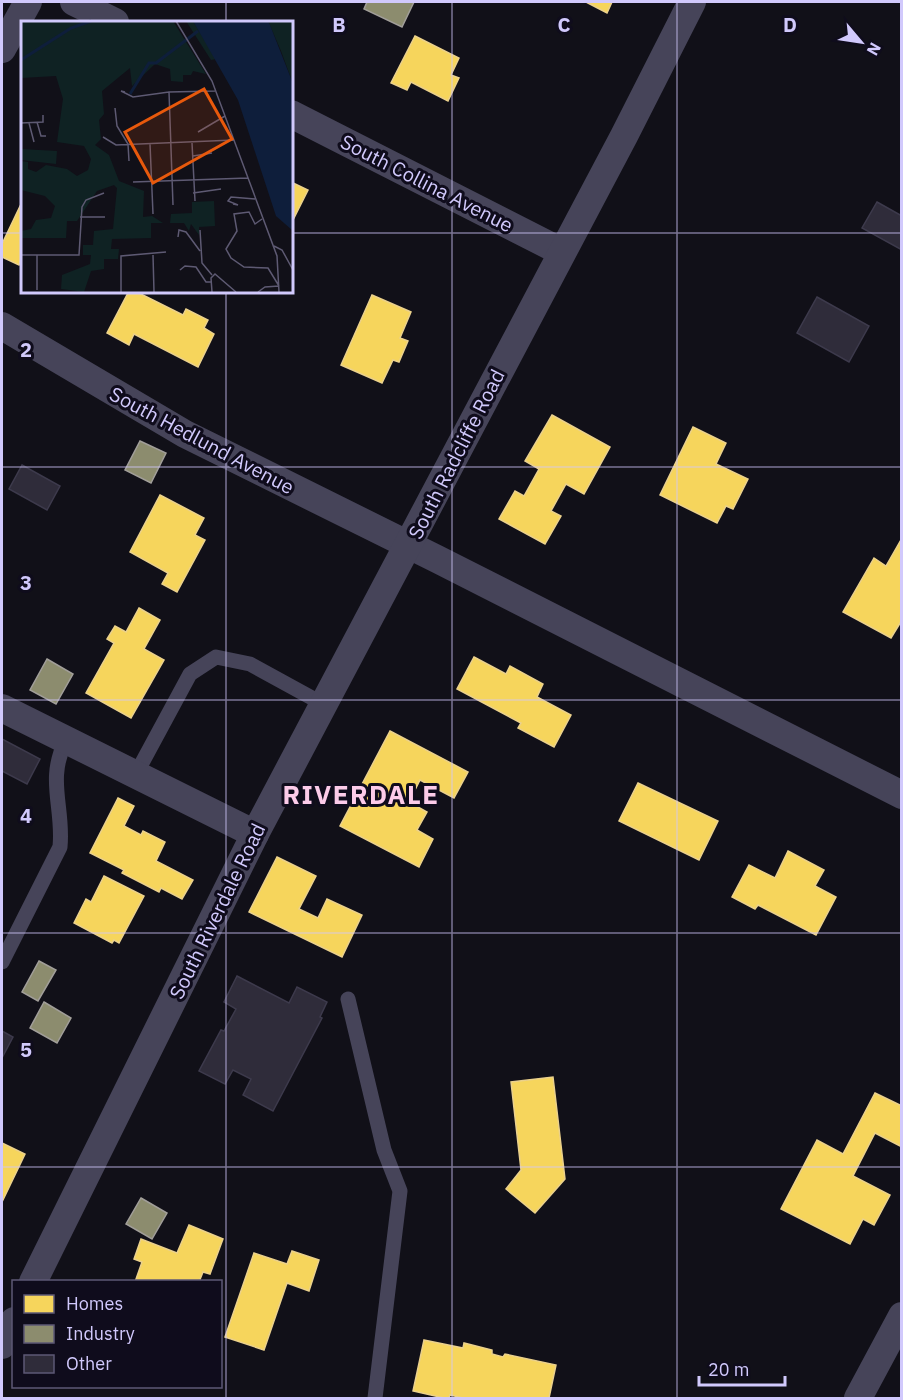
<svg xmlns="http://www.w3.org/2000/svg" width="903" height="1400" viewBox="0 0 903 1400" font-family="'IBM Plex Sans',sans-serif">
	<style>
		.homes { fill: #f6d55c; stroke: #ebd18c; stroke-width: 1.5 }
		.industry { fill: #8c8c6e; stroke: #a19e99; stroke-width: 1.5 }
		.building { fill: #2f2c3a; stroke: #3d3a4c; stroke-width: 1.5 }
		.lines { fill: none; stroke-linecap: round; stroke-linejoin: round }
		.service { stroke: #464459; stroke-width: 15 }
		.minor { stroke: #464459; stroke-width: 28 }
		.grid { fill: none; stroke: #d1c9fc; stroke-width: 1.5; stroke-opacity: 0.55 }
		.labels { text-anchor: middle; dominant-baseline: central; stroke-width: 6; stroke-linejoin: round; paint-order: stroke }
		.street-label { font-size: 20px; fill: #d1c9fc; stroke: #0f0c1c }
		.district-label { font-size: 26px; font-weight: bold; letter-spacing: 1.5px; fill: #fccbe9; stroke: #0f0c1c }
		.inset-river { fill: none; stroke: #0e1e3b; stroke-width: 3 }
		.inset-road { fill: none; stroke: #5e5a73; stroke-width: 1.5 }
		.view { fill: #e8590c; fill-opacity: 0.15; stroke: #e8590c; stroke-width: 3 }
		.inset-edge { fill: none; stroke: #d1c9fc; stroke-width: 3 }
		.grid-label { font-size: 20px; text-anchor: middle; font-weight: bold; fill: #d1c9fc; stroke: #0f0c1c; stroke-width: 6; stroke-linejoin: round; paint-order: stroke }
	</style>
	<rect width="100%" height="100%" fill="#111018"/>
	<!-- homes -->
	<g class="homes">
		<polygon points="586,2 612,2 607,13"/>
		<polygon points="415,36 459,58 451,75 459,78 448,101 411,82 407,90 391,83"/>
		<polygon points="291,182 308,190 291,224"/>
		<polygon points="22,202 22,257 19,265 2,257 2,244"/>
		<polygon points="129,291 135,291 183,315 186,309 208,320 204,328 214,334 198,367 134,334 129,345 107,333"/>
		<polygon points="372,295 411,312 400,338 408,341 399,362 393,360 382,383 341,365"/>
		<polygon points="552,415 610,447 584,494 566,484 551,511 561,516 545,544 499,519 515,491 524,496 539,469 525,461"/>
		<polygon points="693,427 726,443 716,464 748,479 733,509 726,506 717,523 660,495"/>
		<polygon points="160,495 204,518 195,535 205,540 177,592 162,584 168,573 130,552"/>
		<polygon points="902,538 902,620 891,638 843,612 874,558 886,566"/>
		<polygon points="139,608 160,620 144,649 164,660 131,718 86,693 114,643 107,639 115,626 126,632"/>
		<polygon points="474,657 506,674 510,666 543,684 537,697 571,715 554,747 518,728 521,723 457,689"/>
		<polygon points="390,731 468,772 454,798 420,780 409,802 427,812 417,830 433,839 419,867 340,826"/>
		<polygon points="638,783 718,821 699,860 619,821"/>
		<polygon points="118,798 134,806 124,826 141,835 143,831 165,842 156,861 193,880 182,899 161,888 159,892 122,873 124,870 90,853"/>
		<polygon points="788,851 824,870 815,886 836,897 816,935 758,905 755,909 732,897 749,865 775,878"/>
		<polygon points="277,857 316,876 299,909 318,918 327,899 362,915 342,957 249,912"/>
		<polygon points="104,876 144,896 119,943 114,940 112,943 74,923 86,899 91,902"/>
		<polygon points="553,1077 565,1179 535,1213 506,1189 521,1170 511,1082"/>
		<polygon points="875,1093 902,1106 902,1147 875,1133 853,1176 890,1195 874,1225 863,1219 850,1244 781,1209 817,1140 843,1154"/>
		<polygon points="2,1143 25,1154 2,1202"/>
		<polygon points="189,1225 223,1239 210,1274 203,1272 199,1282 135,1282 142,1262 134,1259 141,1239 177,1253"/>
		<polygon points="292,1251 319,1260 309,1291 287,1283 264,1350 225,1337 254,1253 287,1264"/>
		<polygon points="424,1340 463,1348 464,1343 492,1350 492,1354 503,1357 505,1354 556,1365 549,1398 463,1398 450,1395 449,1398 444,1398 413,1391"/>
	</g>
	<!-- industry -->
	<g class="industry">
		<polygon points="367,2 414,2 402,27 364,9"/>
		<polygon points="140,441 166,453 151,483 125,470"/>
		<polygon points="47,659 73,674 56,704 30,690"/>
		<polygon points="39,961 56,970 38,1001 22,992"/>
		<polygon points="44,1002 71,1018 57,1043 30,1028"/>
		<polygon points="141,1198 167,1213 152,1239 126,1224"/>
	</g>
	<!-- building -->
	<g class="building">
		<polygon points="877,202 902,216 902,250 862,228"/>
		<polygon points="817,297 869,326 849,362 797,333"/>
		<polygon points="22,465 60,486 47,510 9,489"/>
		<polygon points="2,739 40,759 27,784 2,771"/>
		<polygon points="237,976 289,1003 297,987 327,1002 320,1017 322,1018 273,1111 243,1095 251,1079 233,1070 225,1084 199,1071 221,1030 224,1031 236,1009 224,1002"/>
		<polygon points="2,1031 13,1037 2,1058"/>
	</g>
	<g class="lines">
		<!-- service -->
		<g class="service">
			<polyline points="136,774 190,674 216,657 250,664 323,704"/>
			<path d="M2 962 60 847C64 807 46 780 66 740"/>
			<polyline points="348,999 384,1150 400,1191 375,1398"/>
		</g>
		<!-- minor -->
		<g class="minor">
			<polyline points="74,2 115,22"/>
			<polyline points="2,49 28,2"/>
			<polyline points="291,114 562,252"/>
			<polyline points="2,326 185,434 437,559 902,795"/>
			<polyline points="2,708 255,834"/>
			<polyline points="33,1282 255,834 624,136 692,2"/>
			<polyline points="2,1345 14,1321"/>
			<polyline points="858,1398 902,1316"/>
		</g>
	</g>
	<!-- grid -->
	<path class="grid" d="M226 2V22M452 2V1398M677 2V1398M2 233H22M291 233H902M226 291V1398M2 467H902M2 700H902M2 933H902M2 1167H902"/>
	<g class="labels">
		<!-- street labels -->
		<g class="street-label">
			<text transform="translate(427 183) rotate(27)">South Collina Avenue</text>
			<text transform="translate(202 440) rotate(28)">South Hedlund Avenue</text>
			<text transform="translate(456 454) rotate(-63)">South Radcliffe Road</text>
			<text transform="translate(217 911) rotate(-64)">South Riverdale Road</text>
		</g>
		<!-- district labels -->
		<g class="district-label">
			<text x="361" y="794">RIVERDALE</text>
		</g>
	</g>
	<!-- overview -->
	<g transform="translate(21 21)">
		<rect width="272" height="272" fill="#111018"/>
		<path d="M0 0H152L185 53 172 50 170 54H162V61L150 60 149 48 134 43 111 65 109 47 81 70 83 93 78 99 80 118 74 124 88 134 98 160 123 170 122 196 131 195 142 202H130V217L91 218 90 228H98L97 238H83V248L70 250 63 271 40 268 41 254 69 243 70 234H62V224H72L73 210 92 208 96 167 93 164 76 170 56 200H46L45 217H0V210L10 208 15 199 30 197 34 185 24 175 0 169V140L7 141V148L15 151 25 144 46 148 56 155 67 149 70 138 63 125 36 121 42 78 35 55 0 57ZM165 0H172L195 38 190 39ZM247 0H271V60L260 30ZM0 128 36 130 35 143 0 139ZM193 180 194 205 178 206V214L170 203 168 210 163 202H149L150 193 171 192V181Z" fill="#0f2223"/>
		<path d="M172 0H247L249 4 271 60V209L255 195 217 79Z" fill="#0e1e3b"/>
		<path class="inset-river" d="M0 39 50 7 70 0M109 73 128 42H135L177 10"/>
		<path class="inset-road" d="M155 0 191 60 256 235 258 271M104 71 100 70 112 76 148 71M94 87 96 105 107 123 108 140M16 101 20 115H25M0 102 22 101V94M8 102 13 121M177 111 204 95M82 116 95 124 213 119M171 122 174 180M129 123 132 193M172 135 191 132M112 161 227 157M172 172 200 168M212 183 217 184 207 180 210 176 234 178M152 184 148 71 194 70M59 196H84M241 198 234 203 228 191 213 193 216 210 205 228 210 237 223 246 247 247 258 265M179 209 181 242 191 254M157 216 158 209 165 211 179 230M253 225 261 229 272 249M0 234H58L61 186 65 179 83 172M132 234 133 271M159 249 164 245 175 246 185 261H190M16 269V234M100 271V235L145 231M191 271 190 257 194 253 215 271M237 271 244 266 258 265"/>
		<path class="view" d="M183 68 211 118 132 162 104 111Z"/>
		<rect width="272" height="272" class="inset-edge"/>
	</g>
	<g class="grid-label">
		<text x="339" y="32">B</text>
		<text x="564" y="32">C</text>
		<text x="790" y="32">D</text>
		<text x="26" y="357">2</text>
		<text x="26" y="590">3</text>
		<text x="26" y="823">4</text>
		<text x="26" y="1057">5</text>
	</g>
	<!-- border -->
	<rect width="903" height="1400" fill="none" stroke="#d1c9fc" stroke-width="6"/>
	<!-- legend -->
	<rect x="12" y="1280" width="210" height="108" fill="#0f0c1c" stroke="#5d5876" stroke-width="1.5"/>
	<rect x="24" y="1295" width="30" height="18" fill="#f6d55c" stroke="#5d5876" stroke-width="1.5"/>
	<text x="66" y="1310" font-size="18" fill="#d1c9fc">Homes</text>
	<rect x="24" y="1325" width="30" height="18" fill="#8c8c6e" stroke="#5d5876" stroke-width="1.5"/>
	<text x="66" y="1340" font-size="18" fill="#d1c9fc">Industry</text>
	<rect x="24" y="1355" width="30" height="18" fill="#2f2c3a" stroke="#5d5876" stroke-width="1.5"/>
	<text x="66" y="1370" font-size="18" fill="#d1c9fc">Other</text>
	<!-- north arrow -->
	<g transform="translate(861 42) rotate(119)" stroke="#0f0c1c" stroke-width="4.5" paint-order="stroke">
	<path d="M0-4.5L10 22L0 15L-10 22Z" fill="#d1c9fc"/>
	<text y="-9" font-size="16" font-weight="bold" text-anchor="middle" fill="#d1c9fc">N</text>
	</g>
	<!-- scale -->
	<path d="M699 1376v9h86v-9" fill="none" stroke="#d1c9fc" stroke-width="3"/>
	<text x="708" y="1376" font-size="18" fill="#d1c9fc" stroke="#0f0c1c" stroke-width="4.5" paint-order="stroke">20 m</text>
</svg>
